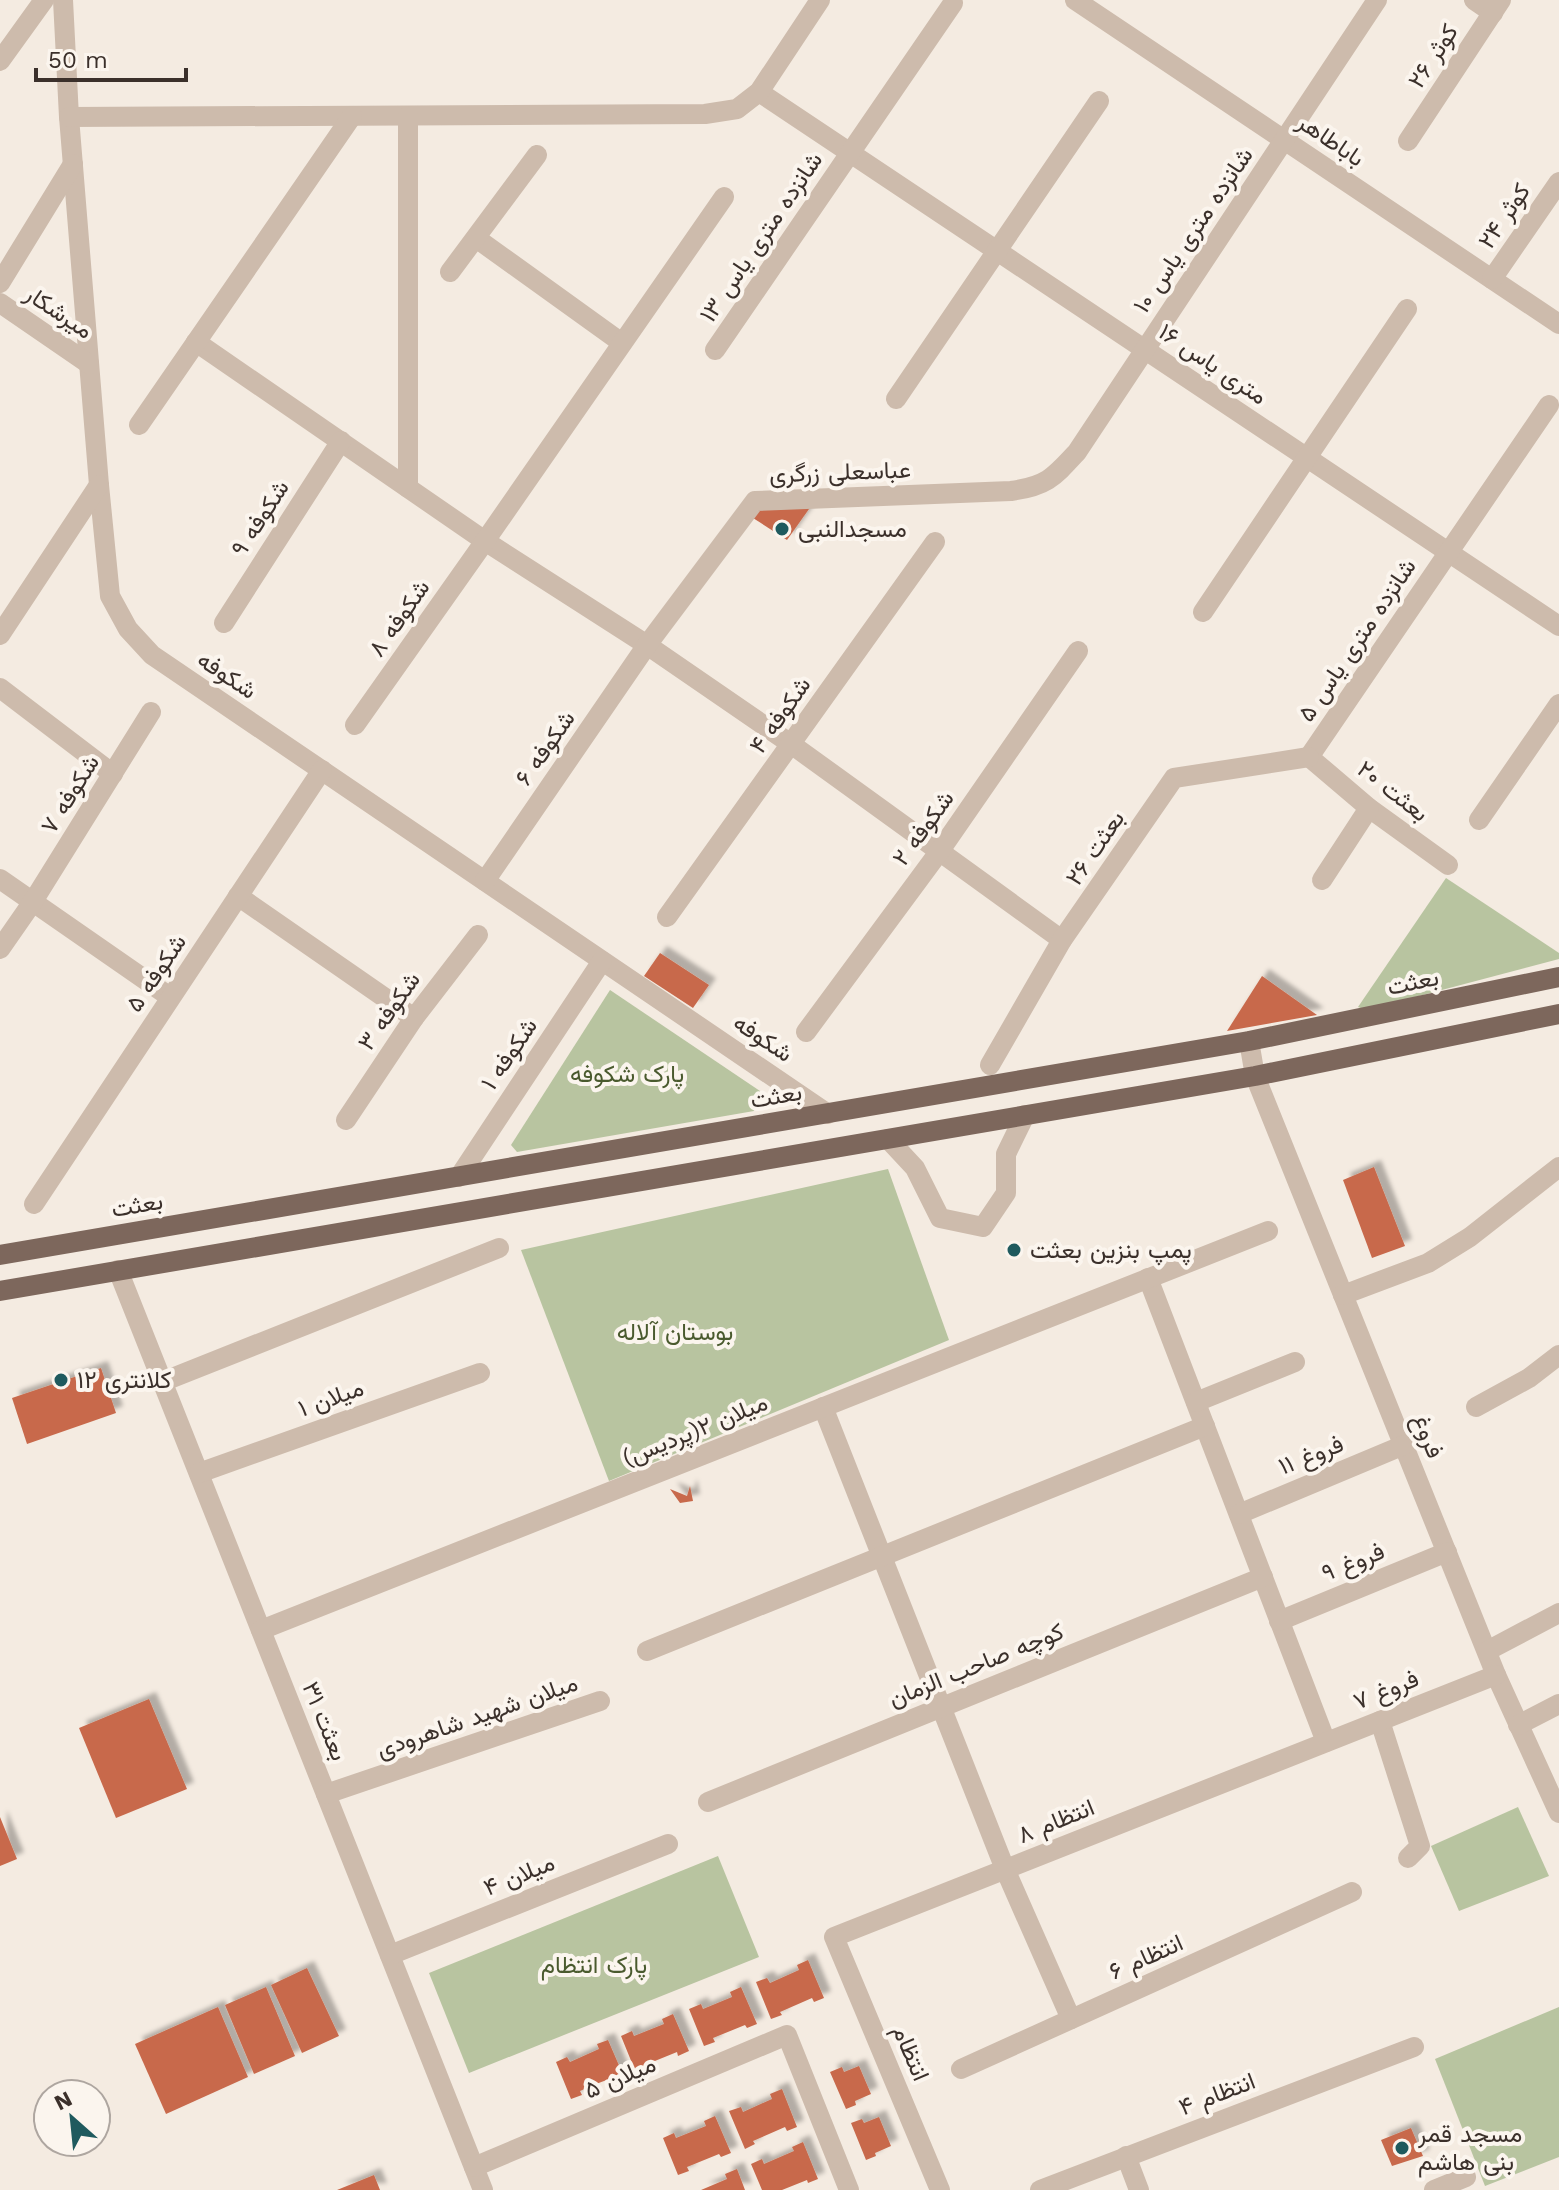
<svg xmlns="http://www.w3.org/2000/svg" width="1559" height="2190" viewBox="0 0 1559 2190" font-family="'Work Sans',Vazirmatn,sans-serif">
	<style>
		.green { fill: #b8c4a0 }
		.building { fill: #c8694b; filter: url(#shadow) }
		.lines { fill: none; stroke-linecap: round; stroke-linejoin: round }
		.minor { stroke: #cdbbac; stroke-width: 20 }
		.major { stroke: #7d675c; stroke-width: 20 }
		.poi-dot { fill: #1f5a5e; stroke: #fbf5ee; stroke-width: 3 }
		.labels { text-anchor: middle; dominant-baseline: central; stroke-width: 8; stroke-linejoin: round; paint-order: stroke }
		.street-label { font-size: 24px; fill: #3b302b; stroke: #fbf5ee }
		.poi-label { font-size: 24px; fill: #3b302b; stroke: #fbf5ee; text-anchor: start }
		.park-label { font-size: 24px; fill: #4a5a2e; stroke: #fbf5ee }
	</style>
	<defs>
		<filter id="shadow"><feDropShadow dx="7" dy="-7" stdDeviation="2" flood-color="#0004"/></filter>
	</defs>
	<rect width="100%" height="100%" fill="#f4ebe1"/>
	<!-- green -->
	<g class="green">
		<polygon points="1446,878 1559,953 1559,959 1366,1010 1358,1007"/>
		<polygon points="610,990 760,1091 754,1111 517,1152 511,1145"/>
		<polygon points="888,1169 949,1340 609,1481 521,1250"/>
		<polygon points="1518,1807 1549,1876 1459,1911 1431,1846"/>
		<polygon points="718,1856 759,1957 469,2073 429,1973"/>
		<polygon points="1559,2007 1559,2157 1485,2186 1435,2059"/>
	</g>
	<!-- building -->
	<g class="building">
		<polygon points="765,501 814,502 787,540 753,518"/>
		<polygon points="660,953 709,985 693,1008 644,976"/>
		<polygon points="1262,976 1317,1015 1227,1031"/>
		<polygon points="1374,1167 1405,1246 1372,1258 1343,1180"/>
		<polygon points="101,1368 116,1413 27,1444 12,1398"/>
		<polygon points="690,1486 693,1501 680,1503 670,1489 687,1496"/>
		<polygon points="149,1699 187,1789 116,1818 79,1728"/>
		<polygon points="0,1817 17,1859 0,1866"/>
		<polygon points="808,1960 824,1998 814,2002 812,1998 780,2012 782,2015 771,2019 756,1982 767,1978 770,1983 799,1970 797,1965"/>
		<polygon points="307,1968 339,2036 302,2053 271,1985"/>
		<polygon points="266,1987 295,2056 254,2074 225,2005"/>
		<polygon points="741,1987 757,2024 747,2028 745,2025 713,2038 715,2042 704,2046 689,2009 701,2004 703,2009 732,1997 730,1992"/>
		<polygon points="218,2007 248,2077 166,2114 135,2044"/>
		<polygon points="673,2014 689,2051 678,2056 677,2052 645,2065 646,2069 636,2073 621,2036 632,2031 634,2036 664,2024 662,2019"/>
		<polygon points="608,2040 624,2077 613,2081 612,2078 596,2084 580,2091 582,2095 571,2099 556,2062 567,2057 570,2062 599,2049 597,2044"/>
		<polygon points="859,2066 871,2094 855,2101 856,2105 846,2109 830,2072 842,2067 844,2072"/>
		<polygon points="782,2089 797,2127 787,2131 785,2127 753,2141 755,2144 745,2149 729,2111 741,2107 743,2112 772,2099 770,2094"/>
		<polygon points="715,2116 731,2153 721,2157 719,2154 687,2167 689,2171 678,2175 663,2138 674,2133 676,2138 706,2126 704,2121"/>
		<polygon points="879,2117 891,2146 875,2153 876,2156 866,2160 851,2123 862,2119 864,2123"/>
		<polygon points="1411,2128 1423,2156 1392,2166 1381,2140"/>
		<polygon points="803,2142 818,2179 808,2183 807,2180 782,2190 762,2190 751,2164 762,2159 764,2164 794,2151 792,2147"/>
		<polygon points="737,2169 745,2190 701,2190 727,2179 725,2174"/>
		<polygon points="374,2175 380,2190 337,2190"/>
	</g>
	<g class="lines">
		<!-- minor -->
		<g class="minor">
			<polyline points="63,0 69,117 99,485 110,596 128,629 152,655 828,1114"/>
			<polyline points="1075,0 1559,324"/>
			<polyline points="1474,0 1493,13"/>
			<polyline points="0,61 44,0"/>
			<polyline points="759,92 1559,626"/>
			<polyline points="69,117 705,114 737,109 759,92 820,0"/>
			<polyline points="1408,141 1501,0"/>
			<polyline points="476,238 622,343"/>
			<polyline points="450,272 537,155"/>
			<polyline points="1492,279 1559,182"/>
			<polyline points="0,283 73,164"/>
			<polyline points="0,303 89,364"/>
			<polyline points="196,342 485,541 647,645 791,744 1062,940"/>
			<polyline points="715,350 953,3"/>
			<polyline points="896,399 1099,101"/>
			<polyline points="139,425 352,116"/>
			<polyline points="408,488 408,116"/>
			<polyline points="1203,612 1407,309"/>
			<polyline points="224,623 341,441"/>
			<polyline points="0,635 99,485"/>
			<polyline points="0,688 113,774"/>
			<polyline points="355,725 485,541 724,197"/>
			<polyline points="1309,757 1549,405"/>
			<polyline points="1309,757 1369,808 1448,865"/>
			<polyline points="1479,820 1559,704"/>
			<polyline points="0,879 170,997"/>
			<polyline points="1322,880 1369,808"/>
			<path d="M485 881 647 645 755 501 1011 491C1047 486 1054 477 1077 452L1377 0"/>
			<polyline points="238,896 414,1018"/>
			<polyline points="667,917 935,542"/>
			<polyline points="0,949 32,903 151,712"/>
			<polyline points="806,1032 939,852 1078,651"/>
			<polyline points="1249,1041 1255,1076 1496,1675 1559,1813"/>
			<polyline points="990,1065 1062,940 1174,778 1309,757"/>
			<polyline points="346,1120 414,1018 478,935"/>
			<polyline points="888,1139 915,1168 940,1218 983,1227 1006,1193 1006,1154 1025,1115"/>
			<polyline points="459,1177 602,961"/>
			<polyline points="34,1204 322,770"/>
			<polyline points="118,1270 483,2190"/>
			<polyline points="1148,1278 1326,1742"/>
			<polyline points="1343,1295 1428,1263 1470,1237 1559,1167"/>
			<polyline points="162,1382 499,1248"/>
			<polyline points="1196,1402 1295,1362"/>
			<polyline points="823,1407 1005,1869 1071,2019"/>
			<polyline points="1476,1407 1529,1378 1559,1355"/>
			<polyline points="199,1473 480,1373"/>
			<polyline points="1239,1514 1404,1445"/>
			<polyline points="1279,1621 1447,1552"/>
			<polyline points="261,1630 1268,1231"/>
			<polyline points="647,1651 1205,1426"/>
			<polyline points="1487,1651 1559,1613"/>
			<polyline points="1380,1721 1420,1846 1408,1858"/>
			<polyline points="1518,1725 1559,1704"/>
			<polyline points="326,1794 600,1701"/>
			<polyline points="708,1802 1263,1577"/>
			<polyline points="390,1955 668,1844"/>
			<polyline points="961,2069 1352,1892"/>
			<polyline points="1126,2156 1139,2190"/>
			<polyline points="474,2167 787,2035 849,2190"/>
			<polyline points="940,2190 834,1937 1496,1675"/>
			<polyline points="1040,2190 1414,2047"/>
			<polyline points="1434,2190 1466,2177"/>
		</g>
		<!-- major -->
		<g class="major">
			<polyline points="0,1255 1249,1041 1559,977"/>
			<polyline points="0,1291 1255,1076 1559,1014"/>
		</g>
	</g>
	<!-- markers -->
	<g class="poi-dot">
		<circle cx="782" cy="529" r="8"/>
		<circle cx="1014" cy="1250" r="8"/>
		<circle cx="61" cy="1380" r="8"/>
		<circle cx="1402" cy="2148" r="8"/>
	</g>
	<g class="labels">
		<!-- street labels -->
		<g class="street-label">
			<text transform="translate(1433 56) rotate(-57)">کوثر ۲۶</text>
			<text transform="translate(1331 140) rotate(34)">باباطاهر</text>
			<text transform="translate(1504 216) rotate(-56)">کوثر ۲۴</text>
			<text transform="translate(1193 230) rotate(-56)">شانزده متری یاس ۱۰</text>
			<text transform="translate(761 237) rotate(-56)">شانزده متری یاس ۱۳</text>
			<text transform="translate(59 312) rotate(34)">میرشکار</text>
			<text transform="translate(1213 364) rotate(34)">۱۶ متری یاس</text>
			<text transform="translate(840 472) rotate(-2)">عباسعلی زرگری</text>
			<text transform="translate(260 518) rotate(-57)">شکوفه ۹</text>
			<text transform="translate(399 618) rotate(-55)">شکوفه ۸</text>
			<text transform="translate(1357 640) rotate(-56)">شانزده متری یاس ۵</text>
			<text transform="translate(227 675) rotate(34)">شکوفه</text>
			<text transform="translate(780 715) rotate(-55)">شکوفه ۴</text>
			<text transform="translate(545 748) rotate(-55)">شکوفه ۶</text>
			<text transform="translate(1393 791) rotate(38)">بعثت ۲۰</text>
			<text transform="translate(70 794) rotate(-58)">شکوفه ۷</text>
			<text transform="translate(923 828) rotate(-54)">شکوفه ۲</text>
			<text transform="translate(1095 848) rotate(-56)">بعثت ۲۶</text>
			<text transform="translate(156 973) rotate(-56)">شکوفه ۵</text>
			<text transform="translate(1413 982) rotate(-12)">بعثت</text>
			<text transform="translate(389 1011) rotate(-55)">شکوفه ۳</text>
			<text transform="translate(763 1038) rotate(34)">شکوفه</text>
			<text transform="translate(509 1054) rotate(-56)">شکوفه ۱</text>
			<text transform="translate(776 1096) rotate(-10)">بعثت</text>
			<text transform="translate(137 1205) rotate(-10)">بعثت</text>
			<text transform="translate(331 1398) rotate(-20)">میلان ۱</text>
			<text transform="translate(695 1430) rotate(-22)">میلان ۲(پردیس)</text>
			<text transform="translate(1428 1436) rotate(68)">فروغ</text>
			<text transform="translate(1311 1455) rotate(-22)">فروغ ۱۱</text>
			<text transform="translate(1353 1562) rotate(-22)">فروغ ۹</text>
			<text transform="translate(976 1665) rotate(-22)">کوچه صاحب الزمان</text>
			<text transform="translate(1386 1690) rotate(-22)">فروغ ۷</text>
			<text transform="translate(477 1716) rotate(-19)">میلان شهید شاهرودی</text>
			<text transform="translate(325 1721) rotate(68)">بعثت ۳۱</text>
			<text transform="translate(1056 1821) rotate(-22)">انتظام ۸</text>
			<text transform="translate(519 1875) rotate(-22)">میلان ۴</text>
			<text transform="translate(1146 1957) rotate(-24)">انتظام ۶</text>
			<text transform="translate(911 2053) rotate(67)">انتظام</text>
			<text transform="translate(620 2077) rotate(-23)">میلان ۵</text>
			<text transform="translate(1217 2094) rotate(-21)">انتظام ۴</text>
		</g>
		<!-- poi labels -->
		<g class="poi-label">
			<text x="798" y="529">مسجدالنبی</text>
			<text x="1030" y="1250">پمپ بنزین بعثت</text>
			<text x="77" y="1380">کلانتری ۱۲</text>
			<text x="1418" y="2134">مسجد قمر<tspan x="1418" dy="28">بنی هاشم</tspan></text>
		</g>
		<!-- park labels -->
		<g class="park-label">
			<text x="627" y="1074">پارک شکوفه</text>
			<text x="675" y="1332">بوستان آلاله</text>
			<text x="594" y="1965">پارک انتظام</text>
		</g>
	</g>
	<!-- north arrow -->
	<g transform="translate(72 2118) rotate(333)"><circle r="38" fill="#fbf5ee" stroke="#aea6a0" stroke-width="2"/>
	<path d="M0-6L14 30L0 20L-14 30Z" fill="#1f5a5e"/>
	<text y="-12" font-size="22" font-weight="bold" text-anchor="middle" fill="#3b302b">N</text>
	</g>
	<!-- scale -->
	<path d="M36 68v12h150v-12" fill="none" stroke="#3b302b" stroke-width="4"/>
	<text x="48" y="68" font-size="24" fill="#3b302b" stroke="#fbf5ee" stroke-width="6" paint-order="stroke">50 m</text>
</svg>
